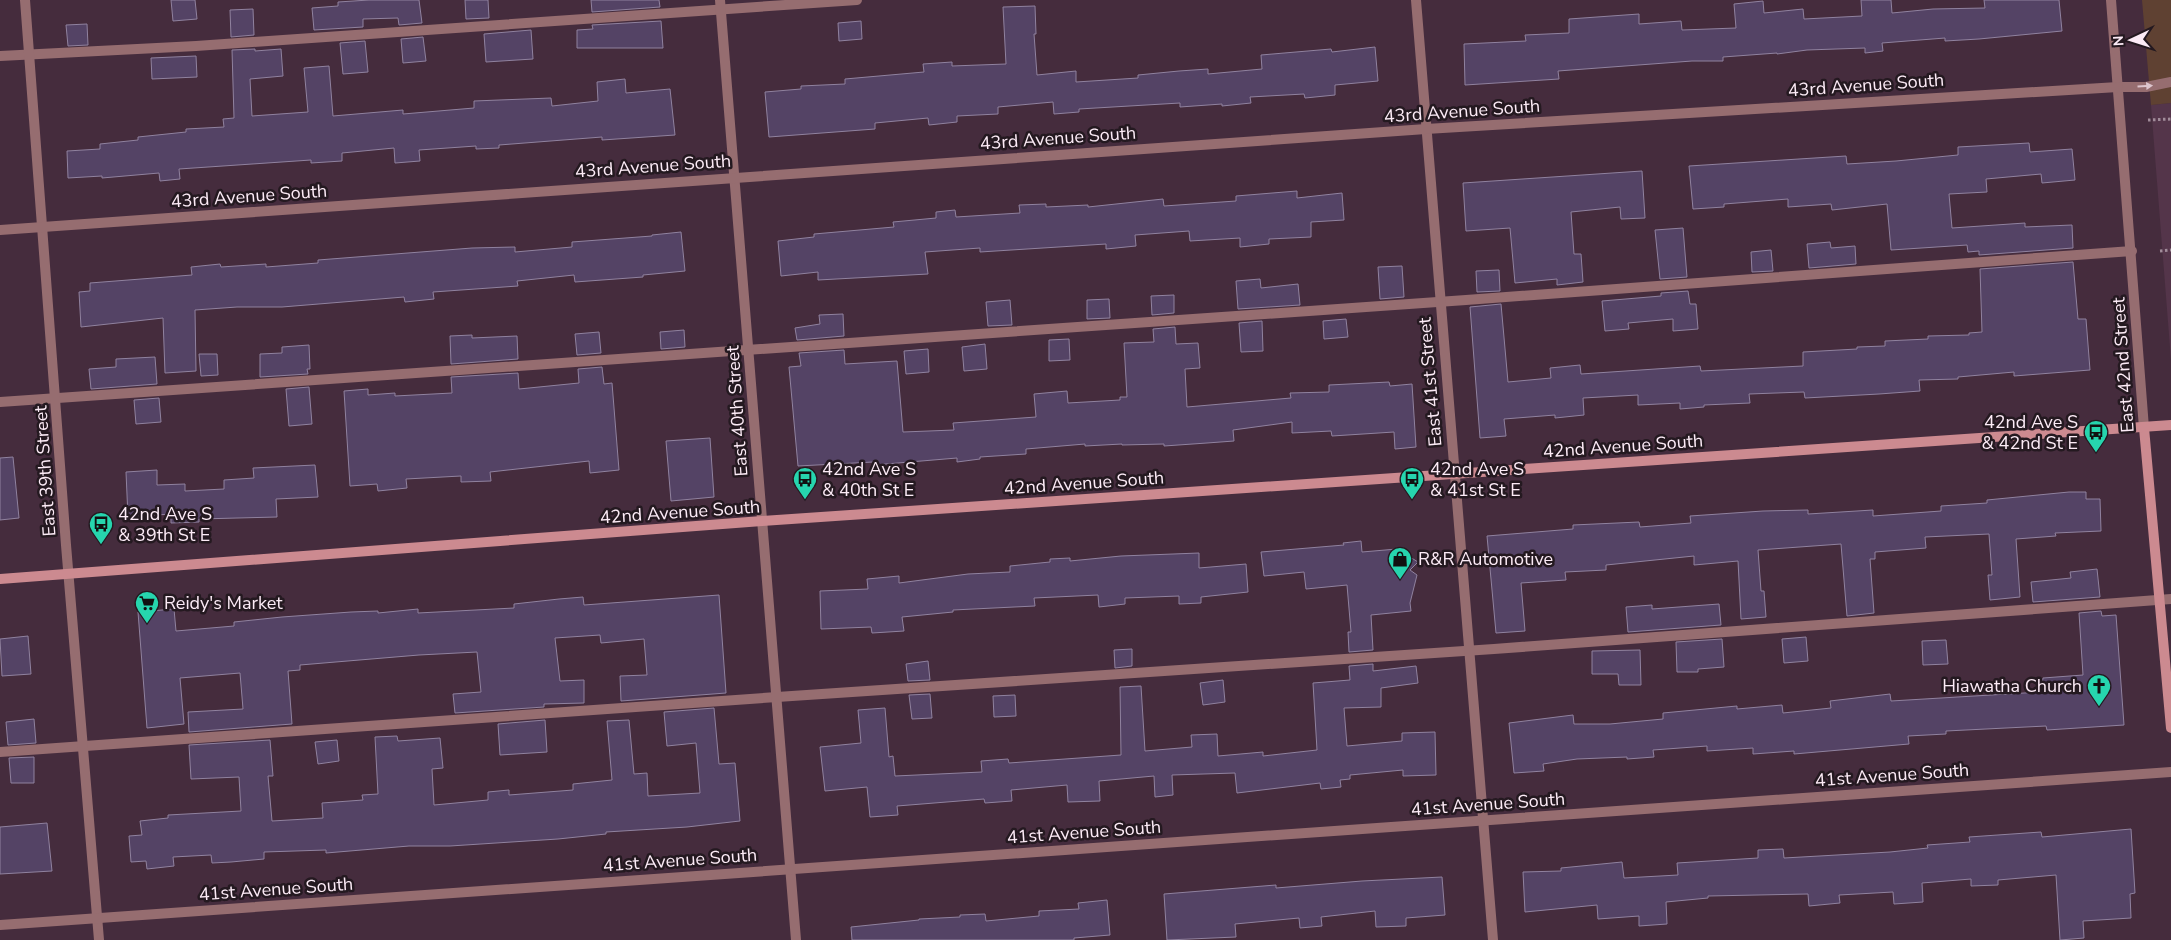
<svg xmlns="http://www.w3.org/2000/svg" width="2171" height="940" viewBox="0 0 2171 940" font-family="'Nunito Sans',sans-serif">
	<style>
		.built { fill: #54354a }
		.green { fill: #5f4132 }
		.building { fill: #544365; stroke: #90829f }
		.lines { fill: none; stroke-linecap: round; stroke-linejoin: round }
		.path { stroke: #a18c9a; stroke-width: 3; stroke-dasharray: 2.5 2.5; stroke-linecap: butt }
		.lane { stroke: #966d70; stroke-width: 10 }
		.street { stroke: #966d70; stroke-width: 10 }
		.secondary { stroke: #cc8a90; stroke-width: 10 }
		.oneway { fill: #ddc5ce }
		.labels { text-anchor: middle; dominant-baseline: central; stroke-width: 5; stroke-linejoin: round; paint-order: stroke }
		.street-label { font-size: 18px; fill: #fcebf6; stroke: #241920 }
		.poi-label { font-size: 18px; fill: #fcebf6; stroke: #241920; text-anchor: start }
	</style>
	<rect width="100%" height="100%" fill="#452c3d"/>
	<!-- built -->
	<polygon class="built" points="2171,103 2171,360 2151,105"/>
	<!-- green -->
	<polygon class="green" points="2142,0 2171,0 2171,103 2151,105"/>
	<!-- building -->
	<g class="building">
		<polygon points="171,0 195,0 197,19 173,21"/>
		<polygon points="369,0 419,0 422,23 399,25 398,18 363,19 363,27 314,30 312,8 338,6 338,2"/>
		<polygon points="465,0 488,0 489,18 466,19"/>
		<polygon points="591,0 659,0 660,7 592,12"/>
		<polygon points="1861,0 1891,0 1892,13 1933,9 1985,8 1984,0 2059,0 2062,31 1979,39 1945,41 1945,38 1882,43 1883,51 1865,53 1865,48 1807,50 1777,54 1777,53 1723,57 1723,61 1692,61 1558,71 1559,79 1465,85 1464,44 1526,41 1525,35 1569,33 1569,19 1639,14 1639,24 1681,21 1682,30 1736,28 1734,4 1763,1 1764,13 1803,9 1804,19 1862,16"/>
		<polygon points="1035,6 1036,34 1034,34 1037,75 1076,71 1076,82 1138,78 1138,75 1179,71 1208,69 1208,74 1262,69 1261,55 1331,49 1332,52 1375,47 1378,81 1335,85 1335,95 1305,98 1304,94 1250,97 1251,103 1222,106 1222,104 1180,107 1180,103 1079,109 1079,112 1054,114 1053,102 998,107 998,114 957,116 957,122 929,125 928,118 875,123 875,129 769,137 765,92 801,89 801,86 845,84 845,79 924,72 923,64 952,62 952,66 1006,64 1003,7"/>
		<polygon points="253,9 254,35 231,37 230,10"/>
		<polygon points="661,21 663,48 577,48 577,30 593,29 592,25"/>
		<polygon points="861,21 862,39 839,41 838,23"/>
		<polygon points="87,24 88,45 68,46 66,25"/>
		<polygon points="531,30 533,59 486,62 484,34"/>
		<polygon points="423,37 426,61 403,63 401,39"/>
		<polygon points="365,41 368,72 343,74 340,43"/>
		<polygon points="255,49 255,51 281,49 283,76 250,79 252,116 308,112 304,68 329,66 333,116 403,110 403,114 474,108 474,101 551,98 552,106 598,101 597,82 625,79 626,93 670,89 675,135 602,140 602,137 499,145 499,148 476,149 476,146 419,150 420,161 395,163 394,148 342,153 342,161 311,163 311,160 179,169 180,179 160,181 159,173 102,178 102,176 68,178 67,151 100,149 100,144 138,140 138,137 186,132 186,129 224,127 223,119 234,118 232,50"/>
		<polygon points="196,56 197,77 152,79 151,58"/>
		<polygon points="2029,143 2030,152 2072,149 2075,180 2042,183 2041,174 1986,179 1987,192 1949,194 1952,228 2025,223 2025,227 2072,225 2073,248 1979,255 1979,251 1968,252 1967,245 1891,250 1887,204 1832,210 1831,204 1788,207 1788,199 1724,204 1724,207 1693,209 1689,166 1846,156 1847,164 1896,161 1958,155 1958,147"/>
		<polygon points="1642,171 1645,218 1621,219 1620,207 1571,212 1574,254 1581,254 1583,282 1557,285 1557,279 1515,283 1510,228 1466,231 1463,183"/>
		<polygon points="1297,191 1297,198 1342,193 1344,220 1311,222 1311,237 1269,239 1269,244 1240,247 1240,238 1190,241 1189,231 1135,235 1136,246 1106,249 1106,244 980,252 980,248 925,252 928,274 818,280 818,272 781,276 778,241 814,237 814,234 894,227 893,222 936,218 936,212 955,210 956,217 1020,213 1019,205 1046,204 1046,207 1088,205 1088,207 1163,199 1164,206 1236,201 1236,196"/>
		<polygon points="1683,228 1687,277 1660,279 1655,230"/>
		<polygon points="681,232 685,271 643,275 643,277 575,282 574,275 517,281 518,286 433,292 434,299 405,302 404,297 282,307 237,307 195,310 196,371 165,373 163,318 81,327 79,292 90,291 90,283 192,275 191,267 220,264 221,267 266,264 266,267 318,263 318,260 472,248 515,247 515,252 572,247 572,242 652,236 652,235"/>
		<polygon points="1830,242 1831,248 1855,246 1856,264 1809,268 1807,244"/>
		<polygon points="1771,250 1773,271 1752,272 1751,252"/>
		<polygon points="2073,262 2078,319 2086,319 2090,370 2014,376 2014,372 1958,377 1958,379 1919,380 1920,391 1879,394 1805,398 1804,392 1749,394 1750,403 1704,405 1704,407 1680,409 1680,403 1638,405 1638,395 1583,398 1584,415 1555,418 1555,415 1504,419 1506,436 1480,438 1470,307 1501,304 1508,382 1551,378 1550,368 1580,365 1581,374 1700,366 1701,371 1803,366 1803,352 1857,349 1857,347 1885,346 1885,341 1928,339 1928,336 1969,335 1969,333 1982,332 1980,269"/>
		<polygon points="1402,266 1404,297 1380,299 1378,267"/>
		<polygon points="1499,270 1500,291 1477,292 1476,271"/>
		<polygon points="1260,279 1261,288 1298,284 1300,305 1238,309 1236,281"/>
		<polygon points="1688,291 1690,304 1696,304 1698,329 1673,331 1673,319 1628,323 1629,329 1605,331 1602,301 1661,296 1661,293"/>
		<polygon points="1174,295 1174,313 1152,315 1151,296"/>
		<polygon points="1109,299 1110,318 1087,319 1087,300"/>
		<polygon points="1010,300 1012,325 988,326 986,302"/>
		<polygon points="843,314 844,336 797,340 795,328 820,324 819,315"/>
		<polygon points="1346,319 1348,337 1324,339 1323,321"/>
		<polygon points="1262,321 1263,351 1241,352 1239,323"/>
		<polygon points="1175,327 1176,344 1198,343 1200,368 1185,369 1187,407 1291,398 1290,393 1329,392 1329,385 1389,382 1390,386 1412,384 1416,447 1395,449 1394,432 1332,436 1331,431 1292,433 1292,422 1233,430 1234,441 1207,443 1164,446 1164,444 1122,445 1122,444 1085,446 1085,444 1026,449 1026,454 980,457 980,459 957,462 957,458 874,465 873,462 798,466 789,367 801,366 799,353 844,350 845,364 897,361 903,432 954,430 953,423 1036,417 1034,394 1067,391 1068,403 1120,400 1120,397 1127,397 1124,343 1154,342 1153,329"/>
		<polygon points="684,330 685,347 661,349 660,332"/>
		<polygon points="599,332 601,353 577,355 575,334"/>
		<polygon points="472,335 472,338 517,336 518,359 451,364 450,336"/>
		<polygon points="1069,339 1070,360 1049,361 1049,340"/>
		<polygon points="985,344 987,369 964,371 962,347"/>
		<polygon points="309,345 310,369 307,369 308,374 260,377 260,354 282,353 282,347"/>
		<polygon points="928,349 929,372 906,374 904,351"/>
		<polygon points="199,354 217,354 218,375 201,376"/>
		<polygon points="155,357 157,384 91,389 89,369 116,367 116,359"/>
		<polygon points="602,367 604,384 612,383 619,470 590,473 589,461 490,472 491,481 461,482 461,476 406,479 407,488 378,491 377,484 350,486 344,391 368,389 368,395 395,393 395,396 452,393 451,377 518,373 519,389 579,383 578,369"/>
		<polygon points="309,387 312,424 289,426 286,389"/>
		<polygon points="159,398 161,422 136,424 134,400"/>
		<polygon points="710,438 714,497 671,501 666,441"/>
		<polygon points="13,457 19,518 0,520 0,458"/>
		<polygon points="315,465 318,497 276,499 277,517 199,519 199,522 171,523 171,514 128,517 126,472 157,470 157,485 185,484 185,491 224,489 224,480 254,478 253,468"/>
		<polygon points="2069,492 2086,492 2086,499 2100,499 2101,531 2055,533 2056,536 2016,539 2020,597 1990,600 1988,575 1992,575 1989,534 1925,537 1926,548 1875,552 1875,559 1870,559 1874,613 1847,616 1841,544 1758,550 1761,591 1764,591 1766,617 1741,619 1738,561 1694,565 1694,556 1606,565 1606,570 1565,572 1566,580 1521,583 1525,631 1496,633 1487,536 1573,529 1573,525 1639,522 1640,527 1691,523 1690,516 1763,511 1808,510 1808,514 1873,510 1873,516 1941,511 1941,506 1987,503 1987,500"/>
		<polygon points="1361,541 1362,552 1397,549 1418,562 1410,570 1417,575 1410,603 1411,611 1371,615 1373,650 1349,652 1348,632 1351,632 1347,585 1306,589 1304,572 1264,576 1261,552 1344,545 1343,543"/>
		<polygon points="1199,553 1199,568 1246,564 1248,592 1201,597 1201,603 1179,604 1179,596 1125,598 1125,604 1099,607 1098,595 1034,598 1035,606 953,610 953,612 902,617 904,631 872,633 871,627 821,629 820,591 868,589 867,579 899,576 899,583 968,574 1010,572 1010,566 1050,562 1050,559 1070,558 1070,561 1121,556"/>
		<polygon points="2097,569 2100,597 2033,602 2031,582 2071,578 2070,572"/>
		<polygon points="719,595 726,693 621,701 620,676 647,675 644,639 601,643 600,635 555,638 560,681 584,680 584,703 544,704 544,707 455,713 453,694 481,692 477,652 419,655 300,665 300,670 288,671 292,724 189,732 188,712 243,709 240,673 180,678 184,724 147,728 138,612 174,609 176,631 234,626 234,622 282,617 351,612 378,611 378,613 418,609 418,613 514,608 514,604 559,599 583,597 584,605"/>
		<polygon points="1719,604 1721,625 1628,632 1626,607 1652,605 1652,609"/>
		<polygon points="2101,611 2102,616 2116,615 2124,725 2047,730 2046,726 1946,731 1946,734 1908,736 1909,744 1794,754 1794,751 1753,754 1753,748 1707,751 1707,746 1653,750 1654,757 1627,759 1627,757 1577,759 1543,764 1544,771 1514,773 1509,723 1573,715 1574,724 1610,724 1663,719 1663,713 1737,706 1737,709 1782,705 1783,713 1831,708 1830,701 1890,694 1891,701 2041,692 2043,678 2083,675 2079,613"/>
		<polygon points="28,636 31,674 2,676 0,639"/>
		<polygon points="1806,637 1808,661 1784,663 1782,639"/>
		<polygon points="1722,639 1724,667 1698,669 1698,672 1677,672 1676,642"/>
		<polygon points="1946,640 1948,664 1923,665 1922,641"/>
		<polygon points="1132,649 1132,666 1115,668 1114,650"/>
		<polygon points="1640,650 1641,685 1619,685 1618,674 1592,674 1592,651"/>
		<polygon points="928,661 930,680 908,681 906,664"/>
		<polygon points="1373,664 1373,671 1416,666 1418,683 1381,688 1381,707 1344,708 1347,746 1402,741 1402,733 1435,732 1436,775 1403,776 1403,770 1350,775 1350,779 1340,780 1341,787 1321,789 1320,783 1237,793 1235,773 1172,775 1173,795 1155,797 1154,776 1099,781 1100,801 1068,802 1067,785 1011,790 1012,801 985,803 984,799 897,806 898,815 870,817 867,787 825,791 820,747 861,743 858,710 885,708 889,757 893,756 895,776 982,772 981,761 1008,759 1009,763 1121,755 1120,687 1141,686 1145,751 1192,747 1191,735 1217,734 1218,756 1263,752 1263,756 1317,750 1313,683 1350,680 1349,666"/>
		<polygon points="1223,680 1225,702 1203,705 1200,683"/>
		<polygon points="930,694 932,718 912,719 909,695"/>
		<polygon points="1015,695 1016,716 994,717 993,696"/>
		<polygon points="714,708 719,764 735,763 740,821 687,827 606,832 606,834 558,839 450,846 409,846 326,853 326,850 264,852 264,859 231,862 212,863 211,855 173,857 174,866 147,869 146,861 131,862 129,836 142,835 140,821 168,818 168,815 241,811 239,777 191,779 189,745 270,740 273,776 268,776 272,821 323,818 322,803 363,800 362,795 378,794 375,737 397,736 398,741 440,738 443,768 432,769 434,805 488,800 488,792 509,790 509,795 573,790 573,784 612,780 607,721 629,720 634,774 647,773 648,796 700,793 696,743 667,746 664,712"/>
		<polygon points="34,719 36,743 8,745 6,722"/>
		<polygon points="545,720 547,752 500,755 498,724"/>
		<polygon points="337,740 339,761 318,764 315,742"/>
		<polygon points="34,757 34,783 11,783 9,758"/>
		<polygon points="47,823 52,871 0,874 0,827"/>
		<polygon points="2131,829 2135,893 2130,894 2131,918 2083,921 2084,938 2060,940 2056,875 1998,880 1998,885 1971,886 1971,879 1922,883 1923,902 1894,904 1893,892 1839,895 1840,903 1809,906 1808,894 1708,896 1708,898 1666,902 1667,924 1639,926 1639,916 1598,919 1597,905 1525,912 1523,872 1561,871 1561,868 1622,862 1624,878 1678,875 1677,863 1758,858 1758,850 1783,849 1784,858 1890,852 1928,848 1927,845 1970,842 1969,837 2041,832 2042,837"/>
		<polygon points="1442,877 1445,915 1406,918 1406,926 1376,927 1375,911 1321,917 1322,926 1300,928 1299,918 1235,924 1236,937 1167,940 1164,894 1276,885 1276,888 1362,881"/>
		<polygon points="1107,900 1110,935 1074,938 1074,940 852,940 851,927 919,920 919,919 960,917 960,915 985,914 986,921 1039,916 1039,911 1079,909 1078,903"/>
	</g>
	<g class="lines">
		<!-- path -->
		<g class="path">
			<polyline points="2148,120 2171,119"/>
			<polyline points="2160,251 2171,250"/>
		</g>
		<!-- lane -->
		<g class="lane">
			<polyline points="0,56 196,46 857,0"/>
			<polyline points="2118,87 2146,87 2171,82"/>
			<polyline points="0,402 1466,300 2132,251"/>
			<polyline points="0,752 777,697 1494,649 2171,599"/>
		</g>
		<!-- street -->
		<g class="street">
			<polyline points="25,0 66,545 99,940"/>
			<polyline points="720,0 796,940"/>
			<polyline points="1416,0 1493,940"/>
			<polyline points="2111,0 2144,428"/>
			<polyline points="0,230 1426,129 2118,87"/>
			<polyline points="0,925 2171,772"/>
		</g>
		<!-- secondary -->
		<g class="secondary">
			<polyline points="2144,428 2171,728"/>
			<polyline points="0,579 762,521 2171,425"/>
		</g>
	</g>
	<!-- one-way arrows -->
	<defs><path id="oneway-solid" d="M-6-.8H1V-3.2L6.5 0L1 3.2V.8H-6Z" transform="scale(1.25)"/></defs>
	<use class="oneway" href="#oneway-solid" transform="translate(2145 86) rotate(-4)"/>
	<!-- icons -->
	<defs>
		<g id="bus-pin" transform="scale(1.25)"><path d="M0 17L-7.5 6A9.5 9.5 0 1 1 7.5 6Z" fill="#26d5ae" stroke="#241920"/><path d="M-5-6H5V4H4V6H2V4H-2V6H-4V4H-5ZM-3.5-4V0h7V-4ZM-3.5 1.2v1.5H-2V1.2ZM2 1.2v1.5H3.5V1.2Z" fill="#111"/></g>
		<g id="shop-pin" transform="scale(1.25)"><path d="M0 17L-7.5 6A9.5 9.5 0 1 1 7.5 6Z" fill="#26d5ae" stroke="#241920"/><path d="M-5-2.5h2.3a2.7 3.5 0 0 1 5.4 0H5L5.5 6h-11ZM-1.5-2.5h3a1.5 2.3 0 0 0-3 0Z" fill="#111"/></g>
		<g id="supermarket-pin" transform="scale(1.25)"><path d="M0 17L-7.5 6A9.5 9.5 0 1 1 7.5 6Z" fill="#26d5ae" stroke="#241920"/><path d="M-6-5.5h2.5l.6 2H6L4.5 2H-2.5L-4.4-4H-6ZM-1.5 3.2a1.3 1.3 0 1 0 .1 0ZM3 3.2a1.3 1.3 0 1 0 .1 0Z" fill="#111"/></g>
		<g id="church-pin" transform="scale(1.25)"><path d="M0 17L-7.5 6A9.5 9.5 0 1 1 7.5 6Z" fill="#26d5ae" stroke="#241920"/><path d="M-1.2-6h2.4v3.5h3.3v2.4h-3.3V6h-2.4V-.1h-3.3v-2.4h3.3Z" fill="#111"/></g>
	</defs>
	<g fill-rule="evenodd">
		<use href="#bus-pin" x="2096" y="432"/>
		<use href="#bus-pin" x="805" y="479"/>
		<use href="#bus-pin" x="1412" y="479"/>
		<use href="#bus-pin" x="101" y="524"/>
		<use href="#shop-pin" x="1400" y="559"/>
		<use href="#supermarket-pin" x="147" y="603"/>
		<use href="#church-pin" x="2099" y="686"/>
	</g>
	<g class="labels">
		<!-- street labels -->
		<g class="street-label">
			<text transform="translate(1866 85) rotate(-4)">43rd Avenue South</text>
			<text transform="translate(1462 111) rotate(-4)">43rd Avenue South</text>
			<text transform="translate(1058 138) rotate(-4)">43rd Avenue South</text>
			<text transform="translate(653 166) rotate(-4)">43rd Avenue South</text>
			<text transform="translate(249 196) rotate(-4)">43rd Avenue South</text>
			<text transform="translate(2123 365) rotate(-94)">East 42nd Street</text>
			<text transform="translate(1430 382) rotate(-95)">East 41st Street</text>
			<text transform="translate(737 411) rotate(-94)">East 40th Street</text>
			<text transform="translate(1623 446) rotate(-4)">42nd Avenue South</text>
			<text transform="translate(45 471) rotate(-94)">East 39th Street</text>
			<text transform="translate(1084 483) rotate(-4)">42nd Avenue South</text>
			<text transform="translate(680 512) rotate(-4)">42nd Avenue South</text>
			<text transform="translate(1892 775) rotate(-4)">41st Avenue South</text>
			<text transform="translate(1488 804) rotate(-4)">41st Avenue South</text>
			<text transform="translate(1084 832) rotate(-4)">41st Avenue South</text>
			<text transform="translate(680 860) rotate(-4)">41st Avenue South</text>
			<text transform="translate(276 889) rotate(-4)">41st Avenue South</text>
		</g>
		<!-- poi labels -->
		<g class="poi-label">
			<text x="2078" y="422" text-anchor="end">42nd Ave S<tspan x="2078" dy="21">&amp; 42nd St E</tspan></text>
			<text x="822" y="469">42nd Ave S<tspan x="822" dy="21">&amp; 40th St E</tspan></text>
			<text x="1430" y="469">42nd Ave S<tspan x="1430" dy="21">&amp; 41st St E</tspan></text>
			<text x="118" y="514">42nd Ave S<tspan x="118" dy="21">&amp; 39th St E</tspan></text>
			<text x="1418" y="559">R&amp;R Automotive</text>
			<text x="164" y="603">Reidy's Market</text>
			<text x="2082" y="686" text-anchor="end">Hiawatha Church</text>
		</g>
	</g>
	<!-- north arrow -->
	<g transform="translate(2131 40) rotate(266)" stroke="#241920" stroke-width="4" paint-order="stroke">
	<path d="M0-4L9 19L0 12L-9 19Z" fill="#fcebf6"/>
	<text y="-8" font-size="14" font-weight="bold" text-anchor="middle" fill="#fcebf6">N</text>
	</g>
</svg>
